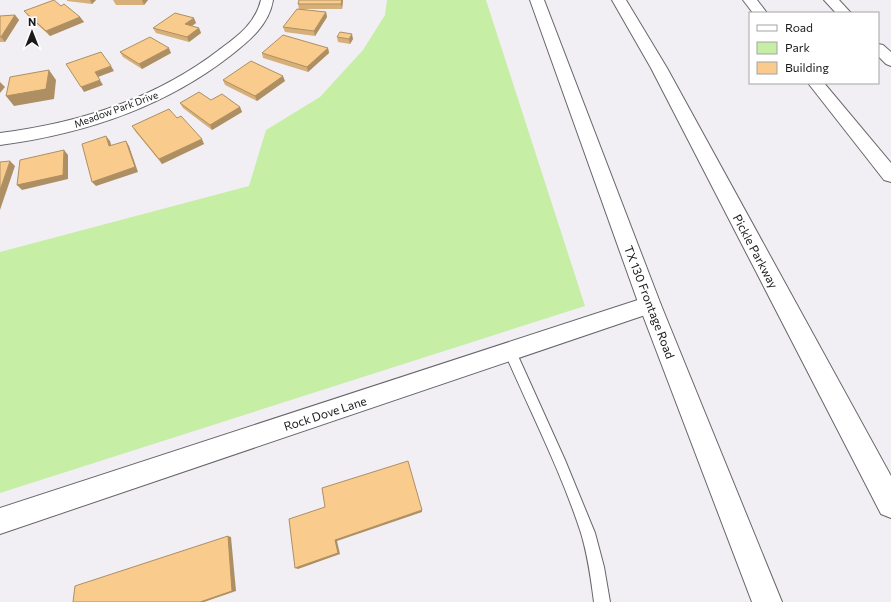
<svg xmlns="http://www.w3.org/2000/svg" width="891" height="602" viewBox="0 0 891 602" font-family="Commissioner,sans-serif">
	<style>
		.green { fill: #c6eea5 }
		.lines { fill: none; stroke-linecap: round; stroke-linejoin: round }
		.service-casing { stroke: #68666a; stroke-width: 2 }
		.minor-casing { stroke: #68666a; stroke-width: 2 }
		.tertiary-casing { stroke: #68666a; stroke-width: 2 }
		.motorway-casing { stroke: #68666a; stroke-width: 2 }
		.service { fill: #fff; fill-rule: evenodd }
		.minor { fill: #fff; fill-rule: evenodd }
		.tertiary { fill: #fff; fill-rule: evenodd }
		.motorway { fill: #fff; fill-rule: evenodd }
		.wall { fill: #d6af79 }
		.shaded-wall { fill: #ae8f63 }
		.building { fill: #f9cc8d; stroke: #ae8f63 }
		.labels { text-anchor: middle; dominant-baseline: central; stroke-width: 4; stroke-linejoin: round; paint-order: stroke }
		.far-street-label { font-size: 10px; fill: #1a191b; stroke: #fff }
		.street-label { font-size: 12px; fill: #1a191b; stroke: #fff }
	</style>
	<rect width="100%" height="100%" fill="#f1eff3"/>
	<!-- green -->
	<polygon class="green" points="387,0 486,0 585,306 0,493 0,252 249,186 266,130 320,97 363,50 385,15"/>
	<g class="lines">
		<!-- service casing -->
		<g class="service-casing">
			<path id="service" d="M510 346 514 347 565 460 595 533 604 567 610 602H594C591 579 588 556 581 533 561 471 530 411 504 351L506 347Z"/>
		</g>
		<!-- minor casing -->
		<g class="minor-casing">
			<g id="minor">
				<path d="M261 0H273C269 25 249 41 230 56 163 108 83 134 0 145V133C79 123 155 99 219 50 238 36 255 24 261 0Z"/>
				<polygon points="650,296 657,299 661,305 657,311 0,534 0,508"/>
			</g>
		</g>
		<!-- tertiary casing -->
		<g class="tertiary-casing">
			<g id="tertiary">
				<polygon points="530,0 544,0 661,305 782,602 752,602 639,305"/>
				<polygon points="824,0 839,0 851,13 836,13"/>
				<polygon points="878,44 883,45 891,52 891,66 886,64 878,56"/>
			</g>
		</g>
		<!-- motorway casing -->
		<g class="motorway-casing">
			<g id="motorway">
				<polygon points="612,0 626,0 667,68 891,476 891,518 881,514 651,68"/>
				<polygon points="743,0 757,0 767,13 753,13"/>
				<polygon points="808,83 824,83 891,163 891,182 884,180"/>
			</g>
		</g>
		<!-- service -->
		<use href="#service" class="service"/>
		<!-- minor -->
		<use href="#minor" class="minor"/>
		<!-- tertiary -->
		<use href="#tertiary" class="tertiary"/>
		<!-- motorway -->
		<use href="#motorway" class="motorway"/>
	</g>
	<!-- wall -->
	<g class="wall">
		<polygon points="67,0 96,0 92,4 67,1"/>
		<polygon points="113,0 148,0 144,5 116,5"/>
		<polygon points="299,0 343,0 342,9 301,9 326,12 327,17 315,36 285,32 283,27 299,9 298,4"/>
		<polygon points="61,6 80,17 84,22 50,36 28,16 24,11"/>
		<polygon points="15,15 19,20 5,42 0,42 0,16"/>
		<polygon points="196,23 192,26 199,28 201,33 189,42 156,33 153,28"/>
		<polygon points="337,37 353,39 350,44 338,42"/>
		<polygon points="328,48 329,53 308,72 263,58 262,53"/>
		<polygon points="120,52 171,53 142,69 123,57"/>
		<polygon points="223,80 285,81 257,101 225,85"/>
		<polygon points="211,100 240,107 242,112 212,130 183,108 180,103"/>
		<polygon points="177,118 204,144 162,164 135,131 132,126"/>
	</g>
	<!-- shaded-wall -->
	<g class="shaded-wall">
		<polygon points="90,0 96,0 92,4"/>
		<polygon points="142,0 148,0 144,5"/>
		<polygon points="342,0 343,0 342,9 341,4"/>
		<polygon points="326,12 327,17 315,36 314,31"/>
		<polygon points="15,15 19,20 5,42 1,37"/>
		<polygon points="80,17 84,22 50,36 46,31"/>
		<polygon points="194,18 196,23 187,29 185,24"/>
		<polygon points="199,28 201,33 189,42 187,37"/>
		<polygon points="352,34 353,39 350,44 349,39"/>
		<polygon points="169,48 171,53 142,69 139,64"/>
		<polygon points="328,48 329,53 308,72 307,67"/>
		<polygon points="111,66 114,71 98,77 95,72"/>
		<polygon points="49,70 56,80 54,99 14,106 6,96"/>
		<polygon points="283,76 285,81 257,101 255,96"/>
		<polygon points="100,80 103,85 84,92 81,87"/>
		<polygon points="0,82 5,87 0,93"/>
		<polygon points="240,107 242,112 212,130 210,125"/>
		<polygon points="106,136 110,141 113,151 109,146"/>
		<polygon points="202,139 204,144 162,164 159,159"/>
		<polygon points="126,141 129,146 138,172 96,186 92,182"/>
		<polygon points="64,150 68,155 68,179 22,190 17,185"/>
		<polygon points="10,161 15,166 0,210 0,190"/>
		<polygon points="422,510 422,512 337,541 340,554 298,569 295,568 335,540"/>
		<polygon points="228,536 231,537 236,591 204,602 200,602"/>
	</g>
	<!-- building -->
	<g class="building">
		<polygon points="54,0 61,6 64,4 80,17 46,31 24,11"/>
		<polygon points="299,0 342,0 341,4 298,4"/>
		<polygon points="297,9 326,12 314,31 283,27"/>
		<polygon points="175,13 194,18 185,24 199,28 187,37 153,28"/>
		<polygon points="15,15 1,37 0,37 0,16"/>
		<polygon points="340,32 352,34 349,39 337,37"/>
		<polygon points="283,35 328,48 307,67 262,53"/>
		<polygon points="150,37 169,48 139,64 120,52"/>
		<polygon points="101,52 111,66 95,72 100,80 81,87 66,64"/>
		<polygon points="251,61 283,76 255,96 223,80"/>
		<polygon points="49,70 46,89 6,96 10,77"/>
		<polygon points="199,92 211,100 222,94 240,107 210,125 180,103"/>
		<polygon points="169,109 177,118 181,116 202,139 159,159 132,126"/>
		<polygon points="106,136 109,146 126,141 135,167 92,182 82,144"/>
		<polygon points="64,150 63,175 17,185 20,160"/>
		<polygon points="10,161 0,190 0,162"/>
		<polygon points="408,461 422,510 335,540 338,553 295,568 289,519 325,507 322,488"/>
		<polygon points="228,536 232,591 200,602 73,602 75,586"/>
	</g>
	<g class="labels">
		<!-- far-street labels -->
		<g class="far-street-label">
			<text transform="translate(116 109) rotate(-20)">Meadow Park Drive</text>
		</g>
		<!-- street labels -->
		<g class="street-label">
			<text transform="translate(756 251) rotate(62)">Pickle Parkway</text>
			<text transform="translate(650 302) rotate(69)">TX 130 Frontage Road</text>
			<text transform="translate(325 413) rotate(-18)">Rock Dove Lane</text>
		</g>
	</g>
	<!-- legend -->
	<rect x="749" y="12" width="130" height="72" fill="#ffffff" stroke="#a3a3a4"/>
	<rect x="757" y="25" width="20" height="6" fill="#ffffff" stroke="#a3a3a4"/>
	<text x="785" y="32" font-size="12" fill="#1a191b">Road</text>
	<rect x="757" y="42" width="20" height="12" fill="#c6eea5" stroke="#a3a3a4"/>
	<text x="785" y="52" font-size="12" fill="#1a191b">Park</text>
	<rect x="757" y="62" width="20" height="12" fill="#f9cc8d" stroke="#a3a3a4"/>
	<text x="785" y="72" font-size="12" fill="#1a191b">Building</text>
	<!-- north arrow -->
	<g transform="translate(32 32)" stroke="#ffffff" stroke-width="3" paint-order="stroke">
	<path d="M0-3L7 15L0 10L-7 15Z" fill="#1a191b"/>
	<text y="-6" font-size="11" font-weight="bold" text-anchor="middle" fill="#1a191b">N</text>
	</g>
</svg>
